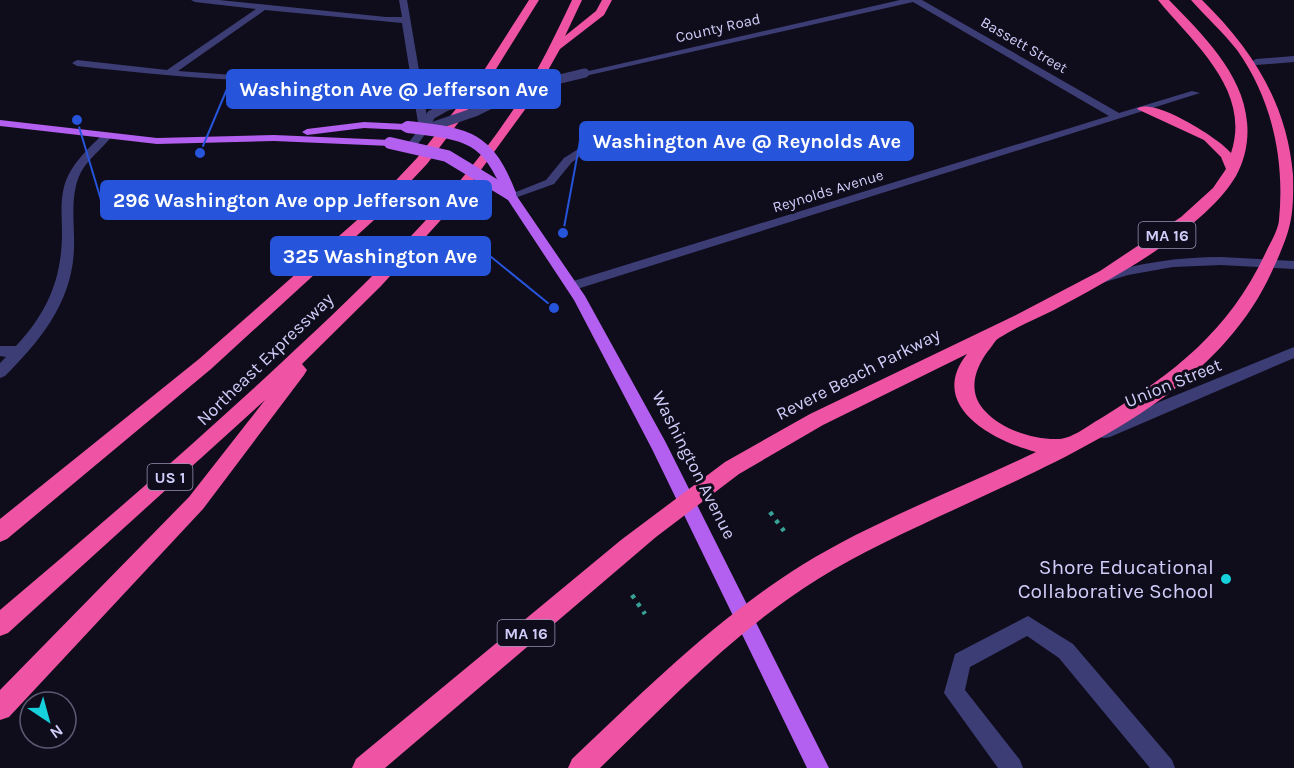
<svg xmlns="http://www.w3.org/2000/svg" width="1294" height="768" viewBox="0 0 1294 768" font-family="Karla,sans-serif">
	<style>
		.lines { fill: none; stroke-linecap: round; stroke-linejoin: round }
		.path { stroke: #38a298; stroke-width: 4.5; stroke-dasharray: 4 6; stroke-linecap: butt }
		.minor { fill: #3d3d76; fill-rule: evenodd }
		.major { fill: #b35fef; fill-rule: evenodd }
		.highway { fill: #ee54a3; fill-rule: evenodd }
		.minor-bridge-far1 { stroke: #3d3d76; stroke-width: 9 }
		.minor-bridge { stroke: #3d3d76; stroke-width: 12 }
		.major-bridge-far1 { stroke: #b35fef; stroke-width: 9 }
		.major-bridge { stroke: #b35fef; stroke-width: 12 }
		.poi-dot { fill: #16d0dc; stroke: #0f0d1b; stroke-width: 2 }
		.labels { text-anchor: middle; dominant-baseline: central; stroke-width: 6; stroke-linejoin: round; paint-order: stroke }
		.far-street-label { font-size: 15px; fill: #d0cdfa; stroke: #0f0d1b }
		.shield { fill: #0f0d1b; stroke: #9693b7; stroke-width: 1.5 }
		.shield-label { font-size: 16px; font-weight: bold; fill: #d0cdfa }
		.street-label { font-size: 18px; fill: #d0cdfa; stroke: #0f0d1b }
		.near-poi-label { font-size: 21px; fill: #d0cdfa; stroke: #0f0d1b; text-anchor: end }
		.leader { fill: none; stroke: #2654da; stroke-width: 2 }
		.callout-dot { fill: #2654da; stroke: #0f0d1b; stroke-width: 2 }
		.callout { fill: #2654da; stroke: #2654da; stroke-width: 2 }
		.callout-label { font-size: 20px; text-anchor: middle; font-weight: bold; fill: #fff }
	</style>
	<rect width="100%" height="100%" fill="#0f0d1b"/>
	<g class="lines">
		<!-- path -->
		<g class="path">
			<polyline points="770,512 784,531"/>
			<polyline points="632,595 645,614"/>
		</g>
		<!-- minor -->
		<g class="minor">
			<path d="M191 0H219L386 17H402L399 0H407L429 129 415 148H407L406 146 419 129 402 23 265 10 178 71 247 76 308 75 310 77 305 80C228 83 153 74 77 66L72 63 77 60 167 70 256 9 195 2Z"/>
			<polygon points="900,0 922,0 1119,113 1192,91 1200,93 577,289 567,289 565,286 567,283 1109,116 913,2 585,76 580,73"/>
			<polygon points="1294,56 1294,62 1256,65 1251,62 1256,59"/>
			<path d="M102 135 111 137C102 149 89 158 81 172 69 196 75 224 74 249 72 302 41 340 5 376L0 378V363L6 357 0 356V346H16C47 313 62 279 62 233 62 218 60 202 64 187 70 165 87 150 102 135Z"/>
			<polygon points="594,139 598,140 598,144 572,162 554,184 512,199 506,196 546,180 564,158"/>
			<path d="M1221 257 1294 261V269L1221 265 1173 267 1128 275 1102 283 1095 279 1097 276C1138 263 1178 257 1221 257Z"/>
			<polygon points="1294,347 1294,358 1110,437 1104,438 1098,437 1096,432 1098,427"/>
			<polygon points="1028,616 1073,644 1172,760 1175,768 1150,768 1059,658 1027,636 970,667 965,690 1020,760 1023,768 998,768 944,693 955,654"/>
		</g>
		<!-- major -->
		<g class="major">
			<polygon points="0,120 157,138 274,135 390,140 395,143 390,146 274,141 157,144 0,126"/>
			<polygon points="364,122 405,124 410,127 405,130 364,128 307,135 302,132 307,129"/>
			<polygon points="510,191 514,192 585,296 665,441 829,768 807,768 652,449 574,300 504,194"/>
		</g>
		<!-- highway -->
		<g class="highway">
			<polygon points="529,0 539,0 483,90 427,164 374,220 211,369 7,539 0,542 0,519 199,359 364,214 417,158 474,86"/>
			<path d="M572 0H582L565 36 596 11 602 0H612L604 15 560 49 529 104 459 200 381 286 302 364 307 370 304 375 203 509 9 717 0 720V690L189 497 265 400 8 633 0 636V610C90 534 179 457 266 377 356 293 449 208 517 104 538 71 555 36 572 0Z"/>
			<path d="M1158 0H1169C1201 33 1243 73 1247 122 1249 140 1245 160 1236 176 1204 230 1110 280 1054 310 1036 319 1016 327 999 338 995 340 992 347 988 351 974 370 967 393 986 412 1003 430 1034 440 1059 439 1074 438 1090 424 1103 417 1174 373 1229 331 1265 254 1270 243 1278 231 1279 220 1285 160 1272 99 1237 50 1223 32 1206 17 1191 0H1202C1252 49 1287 103 1293 175 1294 218 1291 230 1273 269 1199 437 963 489 818 579 736 630 669 701 600 768H568L572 759C645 690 716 619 802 565 875 520 958 490 1036 452 994 441 926 406 967 354L823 425 739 474 656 537 385 768H352L356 759 621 540 725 462 810 414 1014 316 1100 271 1181 217 1213 188 1226 169 1221 157 1204 140 1137 109C1152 96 1220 139 1231 153 1252 90 1193 43 1158 0Z"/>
		</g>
		<!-- minor-bridge-far1 -->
		<g class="minor-bridge-far1">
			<polyline points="424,129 431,115 447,106 585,73"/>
			<polyline points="425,129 475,112 504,98"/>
		</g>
		<!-- minor-bridge -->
		<polyline class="minor-bridge" points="424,129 429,127"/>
		<!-- major-bridge-far1 -->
		<polyline class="major-bridge-far1" points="405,127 421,129"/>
		<!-- major-bridge -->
		<g class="major-bridge">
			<path d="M408 127C466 134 487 135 510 194"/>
			<polyline points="390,143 447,156 510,194"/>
		</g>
	</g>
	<!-- markers -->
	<circle class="poi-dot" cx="1226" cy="579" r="6"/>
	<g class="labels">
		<!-- far-street labels -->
		<g class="far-street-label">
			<text transform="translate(718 28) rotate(-13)">County Road</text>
			<text transform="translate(1024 45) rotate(30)">Bassett Street</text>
			<text transform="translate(828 191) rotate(-17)">Reynolds Avenue</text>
		</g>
		<!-- shield labels -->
		<g class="shield">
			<rect x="1138.5" y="222" width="57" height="26" rx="4.5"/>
			<rect x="147.5" y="464" width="45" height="26" rx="4.5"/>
			<rect x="497.5" y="620" width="57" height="26" rx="4.5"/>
		</g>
		<g class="shield-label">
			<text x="1167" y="235">MA 16</text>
			<text x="170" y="477">US 1</text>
			<text x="526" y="633">MA 16</text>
		</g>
		<!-- street labels -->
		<g class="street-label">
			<text transform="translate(265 359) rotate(-44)">Northeast Expressway</text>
			<text transform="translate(858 374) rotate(-27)">Revere Beach Parkway</text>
			<text transform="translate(1173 383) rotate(-22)">Union Street</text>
			<text transform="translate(694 465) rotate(63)">Washington Avenue</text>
		</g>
		<!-- near-poi labels -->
		<g class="near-poi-label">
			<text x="1214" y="567">Shore Educational<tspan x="1214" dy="24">Collaborative School</tspan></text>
		</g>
	</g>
	<!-- callouts -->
	<path class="leader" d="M200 153L227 89M563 233L580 141M77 120L101 200M554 308L490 256"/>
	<g class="callout-dot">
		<circle cx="200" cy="153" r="6"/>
		<circle cx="563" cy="233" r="6"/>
		<circle cx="77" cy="120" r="6"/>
		<circle cx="554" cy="308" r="6"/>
	</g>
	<g class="callout">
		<rect x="227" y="70" width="333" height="38" rx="6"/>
		<rect x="580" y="122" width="333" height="38" rx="6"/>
		<rect x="101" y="181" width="390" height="38" rx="6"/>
		<rect x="271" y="237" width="219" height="38" rx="6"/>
	</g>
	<g class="callout-label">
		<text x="394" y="96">Washington Ave @ Jefferson Ave</text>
		<text x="747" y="148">Washington Ave @ Reynolds Ave</text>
		<text x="296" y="207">296 Washington Ave opp Jefferson Ave</text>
		<text x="380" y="263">325 Washington Ave</text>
	</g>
	<!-- north arrow -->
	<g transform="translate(48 720) rotate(144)"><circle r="28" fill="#0f0d1b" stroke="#5c5a74" stroke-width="1.5"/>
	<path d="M0-4.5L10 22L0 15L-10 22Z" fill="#16d0dc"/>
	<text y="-9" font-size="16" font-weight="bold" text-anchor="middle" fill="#d0cdfa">N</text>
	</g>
</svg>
